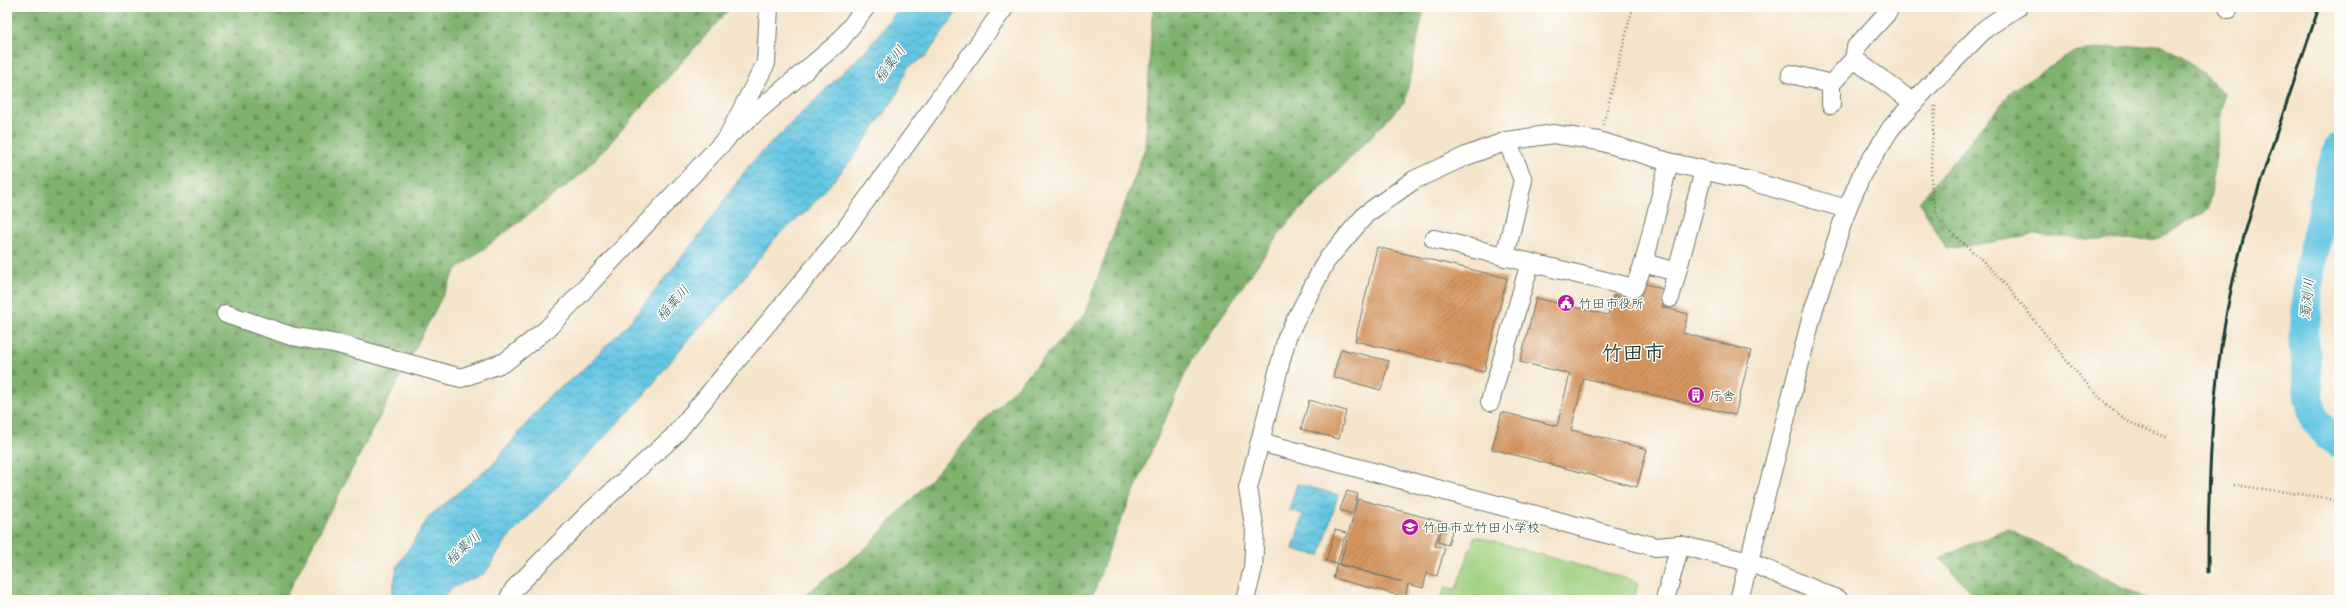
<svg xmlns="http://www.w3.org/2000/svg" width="2346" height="607" viewBox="0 0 2346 607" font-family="Itim,'Klee One',sans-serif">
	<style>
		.grass { fill: #9ecf7e; stroke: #5e8659 }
		.forest { fill: url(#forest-firs); stroke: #4e7850 }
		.water { fill: url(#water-waves); stroke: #42828b }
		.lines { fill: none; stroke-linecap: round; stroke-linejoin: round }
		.river { stroke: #64c6e2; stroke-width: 30 }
		.building { fill: url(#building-hatch) }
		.minor-casing { stroke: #6a7768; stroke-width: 20 }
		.path { stroke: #6a7768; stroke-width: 2.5; stroke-dasharray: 1 3; stroke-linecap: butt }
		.minor { stroke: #fff; stroke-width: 18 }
		.rail { stroke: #1f3d34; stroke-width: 3 }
		.labels { text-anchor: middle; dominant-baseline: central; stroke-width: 3; stroke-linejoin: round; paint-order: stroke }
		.poi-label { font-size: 13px; fill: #1f3d34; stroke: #fdfcf7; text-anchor: start }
		.water-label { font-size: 14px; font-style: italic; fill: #305f60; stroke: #fdfcf7 }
		.town-label { font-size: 21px; font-weight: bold; fill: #1f3d34; stroke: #fdfcf7 }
	</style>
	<defs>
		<pattern id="forest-firs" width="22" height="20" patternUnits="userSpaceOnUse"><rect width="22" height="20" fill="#7eb26d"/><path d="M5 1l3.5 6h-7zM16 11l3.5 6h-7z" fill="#67925a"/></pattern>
		<pattern id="water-waves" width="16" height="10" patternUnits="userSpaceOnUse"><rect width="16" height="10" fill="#64c6e2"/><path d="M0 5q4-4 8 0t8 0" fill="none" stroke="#52a2b8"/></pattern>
		<pattern id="building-hatch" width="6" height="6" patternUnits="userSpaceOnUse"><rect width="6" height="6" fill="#d79761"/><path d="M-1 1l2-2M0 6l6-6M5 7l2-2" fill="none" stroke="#ae7c51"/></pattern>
	</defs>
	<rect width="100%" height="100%" fill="#fdfcf7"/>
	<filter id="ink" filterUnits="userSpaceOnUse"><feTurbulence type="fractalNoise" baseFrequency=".025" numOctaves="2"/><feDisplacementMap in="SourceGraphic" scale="8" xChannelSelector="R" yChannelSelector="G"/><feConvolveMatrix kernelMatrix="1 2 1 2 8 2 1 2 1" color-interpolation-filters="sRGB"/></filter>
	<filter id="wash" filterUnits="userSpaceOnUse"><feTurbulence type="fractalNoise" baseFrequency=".012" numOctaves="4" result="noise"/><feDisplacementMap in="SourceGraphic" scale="16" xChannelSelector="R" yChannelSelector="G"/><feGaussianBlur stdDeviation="0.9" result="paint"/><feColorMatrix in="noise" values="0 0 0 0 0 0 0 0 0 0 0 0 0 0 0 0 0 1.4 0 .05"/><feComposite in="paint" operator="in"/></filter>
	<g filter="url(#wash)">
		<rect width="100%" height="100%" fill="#f4e4ca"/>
		<!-- grass -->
		<polygon class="grass" points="1475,536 1638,582 1634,600 1441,600 1445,587 1456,589"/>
		<!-- forest -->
		<g class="forest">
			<polygon points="7,7 731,7 583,173 456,270 284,600 7,600"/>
			<polygon points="1155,7 1424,7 1405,101 1284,227 1191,360 1111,544 1091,600 798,600 864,550 1084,315 1145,148 1152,17"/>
			<polygon points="2161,44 2188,61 2224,93 2209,208 2159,239 2101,240 2035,235 1947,249 1919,202 2013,90 2076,51"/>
			<polygon points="2008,528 2149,600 1978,600 1940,558"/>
		</g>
		<!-- water -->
		<g class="water">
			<polygon points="900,7 960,7 927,55 907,68 896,96 853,158 807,211 775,238 722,305 689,338 644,395 507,539 485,573 452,588 440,600 391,600 397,567 429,517 495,462 551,394 574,378 629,323 704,229 750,164 869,47"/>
			<polygon points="1297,484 1338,495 1320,556 1293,549 1303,514 1289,510"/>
		</g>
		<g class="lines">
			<!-- river -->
			<polyline class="river" points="2339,147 2332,167 2311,263 2304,336 2309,396 2314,418 2328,436 2339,443"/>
		</g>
		<g id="blocks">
			<!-- building -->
			<g class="building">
				<polygon points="1377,247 1507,278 1484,372 1355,341"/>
				<polygon points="1643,283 1666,290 1662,307 1688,314 1683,333 1751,351 1735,415 1584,378 1571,430 1647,449 1637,487 1492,449 1502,412 1557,426 1570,374 1520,362 1536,298 1608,315 1614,295 1639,301"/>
				<polygon points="1341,349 1389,361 1381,390 1333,377"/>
				<polygon points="1309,400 1346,411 1339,439 1301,429"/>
				<polygon points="1347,491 1358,494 1352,514 1340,510"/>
				<polygon points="1358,499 1442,522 1435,546 1445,548 1437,576 1427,573 1423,588 1408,584 1405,597 1333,578 1337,564 1402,582 1340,564"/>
				<polygon points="1443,525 1453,528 1448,545 1438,542"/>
				<polygon points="1335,530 1346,533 1337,564 1326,561"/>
			</g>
		</g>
	</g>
	<g filter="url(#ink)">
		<use href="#blocks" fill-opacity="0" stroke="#6a7768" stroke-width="1"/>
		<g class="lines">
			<!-- minor casing -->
			<g class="minor-casing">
				<g id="minor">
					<polyline points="2228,7 2229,9"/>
					<polyline points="1888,12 1856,47 1854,59 1914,103"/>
					<polyline points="1791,74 1831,84"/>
					<polyline points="1831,105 1831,84 1854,59"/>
					<polyline points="733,132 839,42 866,7"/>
					<polyline points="1434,239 1634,288 1644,263 1669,162"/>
					<polyline points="1505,257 1523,180 1507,141"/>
					<polyline points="1644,263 1676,272"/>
					<polyline points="1670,298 1704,171"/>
					<polyline points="226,314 291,336 338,344 461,378 505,362 547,329 727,138 766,63 769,7"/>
					<polyline points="1490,402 1530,263"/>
					<polyline points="1260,442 1656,547 1680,545 1749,562 1839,600"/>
					<polyline points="508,600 514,589 590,512 673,437 842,234 1005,7"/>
					<polyline points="1245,600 1253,568 1255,531 1248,488 1287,337 1326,261 1366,214 1414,180 1466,156 1507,141 1553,134 1599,141 1669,162 1750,181 1847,209"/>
					<polyline points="1665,600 1680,545"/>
					<polyline points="1739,600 1814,308 1847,209 1862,174 1891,128 1926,89 1986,28 2018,7"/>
				</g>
			</g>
			<!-- path -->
			<g class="path">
				<path d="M1935 106C1933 138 1926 187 1938 217 1942 226 1972 251 1981 259 2031 308 2066 370 2119 415 2130 425 2155 432 2168 438"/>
				<polyline points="1603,125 1633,7"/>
				<polyline points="2234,485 2321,497 2339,502"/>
			</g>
			<!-- minor -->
			<use href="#minor" class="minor"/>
			<!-- rail -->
			<path class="rail" d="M2208 572C2208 459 2213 350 2243 240 2265 161 2294 84 2319 7"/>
		</g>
	</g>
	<!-- icons -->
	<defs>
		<g id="civic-disc" transform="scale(0.9)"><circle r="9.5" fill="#b5179e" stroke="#fdfcf7"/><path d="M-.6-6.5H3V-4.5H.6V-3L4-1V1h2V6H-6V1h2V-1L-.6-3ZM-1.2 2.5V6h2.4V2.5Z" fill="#fff"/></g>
		<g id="building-disc" transform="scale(0.9)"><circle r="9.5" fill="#b5179e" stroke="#fdfcf7"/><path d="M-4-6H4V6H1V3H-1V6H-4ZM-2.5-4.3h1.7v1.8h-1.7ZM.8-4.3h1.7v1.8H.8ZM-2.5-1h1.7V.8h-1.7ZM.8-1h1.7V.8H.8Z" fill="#fff"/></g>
		<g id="school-disc" transform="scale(0.9)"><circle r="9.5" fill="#b5179e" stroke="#fdfcf7"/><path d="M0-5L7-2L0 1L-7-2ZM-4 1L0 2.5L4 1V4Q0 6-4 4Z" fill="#fff"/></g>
	</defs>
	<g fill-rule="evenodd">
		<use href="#civic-disc" x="1566" y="303"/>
		<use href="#building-disc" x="1696" y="395"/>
		<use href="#school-disc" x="1410" y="527"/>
	</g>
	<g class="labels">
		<!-- poi labels -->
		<g class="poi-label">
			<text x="1579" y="303">竹田市役所</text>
			<text x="1709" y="395">庁舎</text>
			<text x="1423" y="527">竹田市立竹田小学校</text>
		</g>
		<!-- water labels -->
		<g class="water-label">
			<text transform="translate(890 64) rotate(-53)">稲葉川</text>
			<text transform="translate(2307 299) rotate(-84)">濁渕川</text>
			<text transform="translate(673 303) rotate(-49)">稲葉川</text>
			<text transform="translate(463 548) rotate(-42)">稲葉川</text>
		</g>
		<!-- town labels -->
		<g class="town-label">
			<text x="1633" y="352">竹田市</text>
		</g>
	</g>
	<!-- margin -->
	<rect width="2346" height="607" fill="none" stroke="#fdfcf7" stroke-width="24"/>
</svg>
